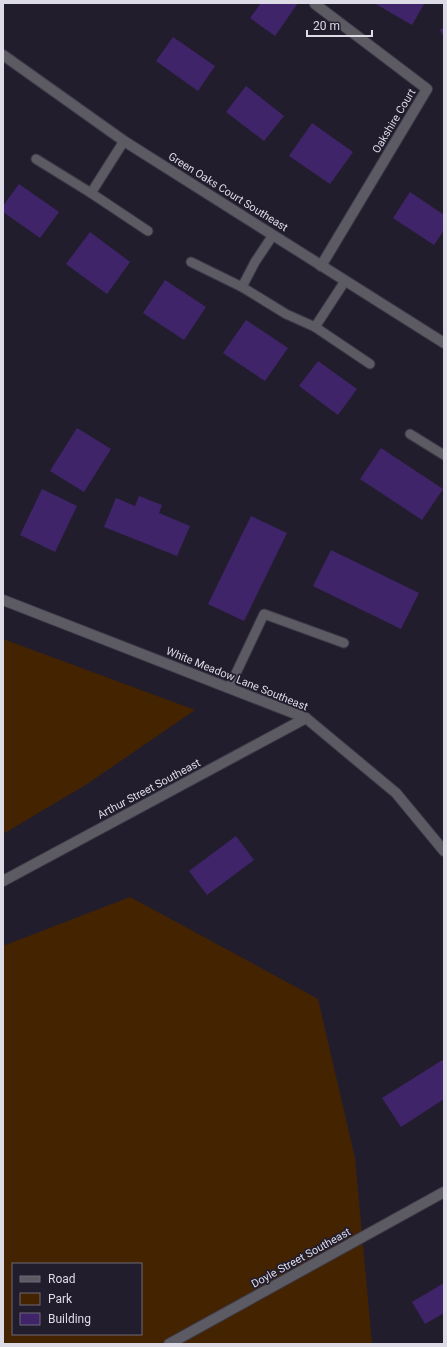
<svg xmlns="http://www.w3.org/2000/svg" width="447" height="1347" viewBox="0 0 447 1347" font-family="Roboto,sans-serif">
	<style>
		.green { fill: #442400; fill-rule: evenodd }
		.building { fill: #3f2469 }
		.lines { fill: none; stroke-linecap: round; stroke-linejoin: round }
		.lane-casing { stroke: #3c3847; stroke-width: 11 }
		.street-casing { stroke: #3c3847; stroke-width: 12 }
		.lane { stroke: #5c5a62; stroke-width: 9 }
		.street { stroke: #5c5a62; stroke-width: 10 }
		.labels { text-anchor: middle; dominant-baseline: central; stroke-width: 3.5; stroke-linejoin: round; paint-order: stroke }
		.street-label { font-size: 11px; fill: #dddbe5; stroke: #221d2d }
	</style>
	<rect width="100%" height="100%" fill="#221d2d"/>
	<!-- green -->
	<g class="green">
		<polygon points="3,639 195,710 87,784 3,834"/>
		<path d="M130 897 318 999 355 1158 372 1344H3V946ZM13 1264H141V1334H13Z"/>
	</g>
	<!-- building -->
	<g class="building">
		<polygon points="261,3 298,3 275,36 250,18"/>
		<polygon points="374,3 423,3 424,4 412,25"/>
		<polygon points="444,27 444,37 440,30"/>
		<polygon points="173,37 215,66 198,91 156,61"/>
		<polygon points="246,86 284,116 264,141 226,112"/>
		<polygon points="312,123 353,152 330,184 289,156"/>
		<polygon points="19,184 59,212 40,238 3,212 3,206"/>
		<polygon points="410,192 444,215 444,230 434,245 393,218"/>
		<polygon points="90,232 130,262 107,294 66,264"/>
		<polygon points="165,280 206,307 184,340 143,313"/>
		<polygon points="246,320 288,348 265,381 223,353"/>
		<polygon points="318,361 357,389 338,415 299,386"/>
		<polygon points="77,428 111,449 84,492 50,471"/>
		<polygon points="381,448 443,489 422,520 360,479"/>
		<polygon points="42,489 77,506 55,552 20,535"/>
		<polygon points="139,496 162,505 159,513 190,526 177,556 104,527 116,498 135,506"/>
		<polygon points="251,516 287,533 244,621 208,604"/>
		<polygon points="331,550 419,593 401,629 313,586"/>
		<polygon points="236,836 254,860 207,895 189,871"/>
		<polygon points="444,1059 444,1099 401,1127 382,1098"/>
		<polygon points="444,1283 444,1313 425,1324 412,1302"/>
	</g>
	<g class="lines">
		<!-- lane casing -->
		<g class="lane-casing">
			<g id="lane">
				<polyline points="36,159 91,193 124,141"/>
				<polyline points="91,193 148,231"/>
				<polyline points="273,235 255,262 242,287 286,314 315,327 345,281"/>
				<polyline points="191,262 242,287"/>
				<polyline points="315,327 370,364"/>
				<polyline points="410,434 444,455"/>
				<polyline points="229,688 264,614 344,643"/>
			</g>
		</g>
		<!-- street casing -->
		<g class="street-casing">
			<g id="street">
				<polyline points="315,4 427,89 321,266"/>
				<polyline points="3,55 124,141 444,343"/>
				<polyline points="3,600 306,718 396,793 444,851"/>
				<polyline points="3,881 306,718"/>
				<polyline points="169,1344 444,1192"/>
			</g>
		</g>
		<!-- lane -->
		<use href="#lane" class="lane"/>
		<!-- street -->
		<use href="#street" class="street"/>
	</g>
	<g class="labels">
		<!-- street labels -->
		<g class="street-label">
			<text transform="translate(394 121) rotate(-59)">Oakshire Court</text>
			<text transform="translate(228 192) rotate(32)">Green Oaks Court Southeast</text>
			<text transform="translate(237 679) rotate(22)">White Meadow Lane Southeast</text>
			<text transform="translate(149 789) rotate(-28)">Arthur Street Southeast</text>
			<text transform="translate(301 1258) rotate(-29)">Doyle Street Southeast</text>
		</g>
	</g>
	<!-- border -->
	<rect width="447" height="1347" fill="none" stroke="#dddbe5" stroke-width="8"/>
	<!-- legend -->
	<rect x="12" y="1263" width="130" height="72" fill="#221d2d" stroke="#6d6977"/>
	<rect x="20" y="1276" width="20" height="6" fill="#5c5a62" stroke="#6d6977"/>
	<text x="48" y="1283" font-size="12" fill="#dddbe5">Road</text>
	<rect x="20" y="1293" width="20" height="12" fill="#442400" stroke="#6d6977"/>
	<text x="48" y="1303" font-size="12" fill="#dddbe5">Park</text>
	<rect x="20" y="1313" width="20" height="12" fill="#3f2469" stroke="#6d6977"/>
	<text x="48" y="1323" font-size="12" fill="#dddbe5">Building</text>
	<!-- scale -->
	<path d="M307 30v6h65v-6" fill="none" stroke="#dddbe5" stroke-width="2"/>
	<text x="313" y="30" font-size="12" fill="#dddbe5" stroke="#221d2d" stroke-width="3" paint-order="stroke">20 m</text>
</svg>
